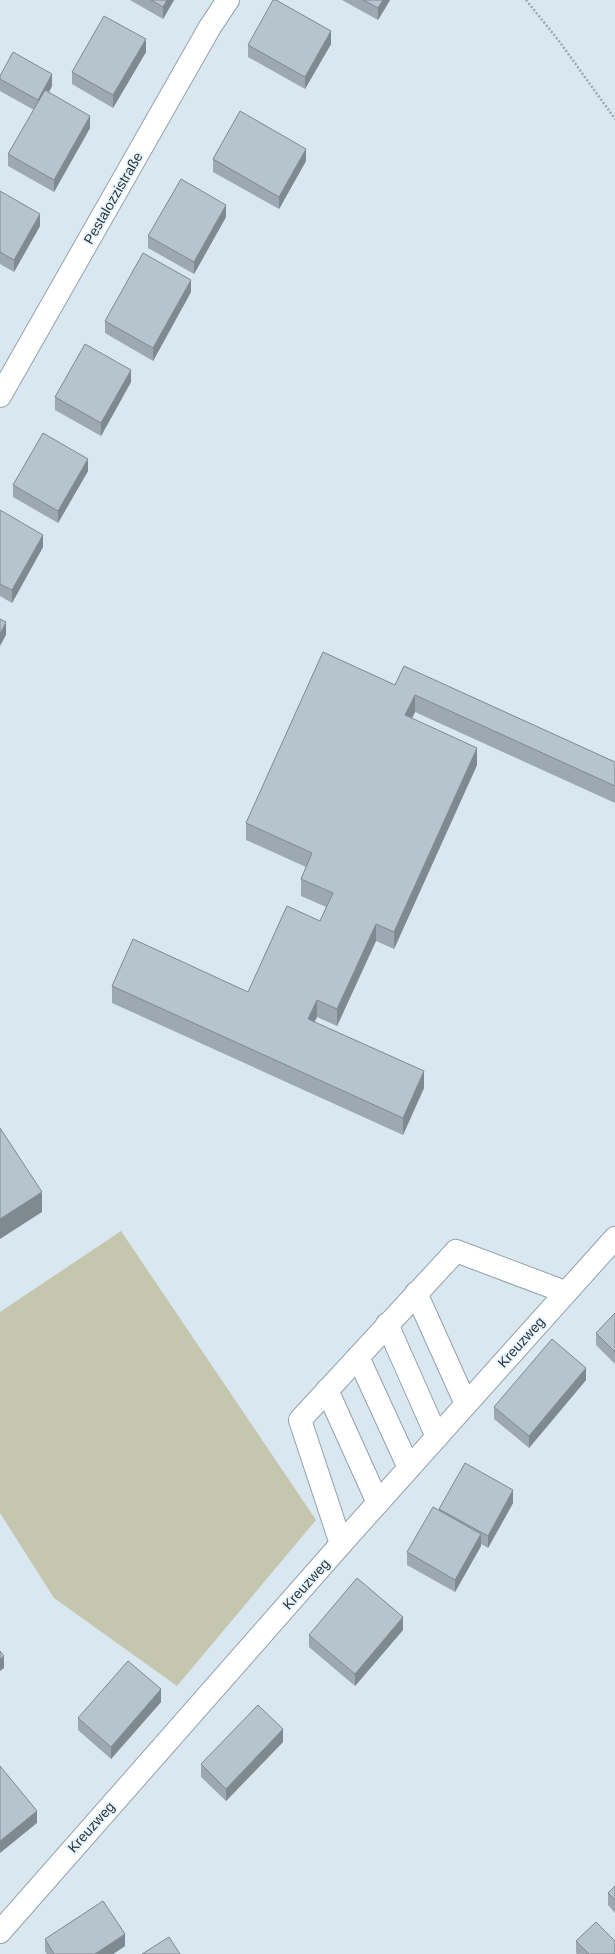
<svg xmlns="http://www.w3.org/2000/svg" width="615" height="1954" viewBox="0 0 615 1954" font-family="Arial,sans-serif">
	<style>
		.green { fill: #c4c6ae }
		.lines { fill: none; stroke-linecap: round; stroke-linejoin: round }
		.minor-casing { stroke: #94a2aa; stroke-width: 24 }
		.path { stroke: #9ca7ae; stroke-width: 2.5; stroke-dasharray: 2 2; stroke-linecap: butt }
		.minor { stroke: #fff; stroke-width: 22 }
		.wall { fill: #9da9b0 }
		.shaded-wall { fill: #7f8990 }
		.building { fill: #b6c4cd; stroke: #7f8990 }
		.labels { text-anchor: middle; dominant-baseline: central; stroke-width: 4; stroke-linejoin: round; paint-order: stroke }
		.street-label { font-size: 14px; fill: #2e3437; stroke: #e6f5fe }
	</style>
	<rect width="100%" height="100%" fill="#d9e7f1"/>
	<!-- green -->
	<polygon class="green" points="121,1231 316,1520 177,1686 54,1598 0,1513 0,1312"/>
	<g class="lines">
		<!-- minor casing -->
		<g class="minor-casing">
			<g id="minor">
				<polyline points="0,396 210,27 228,0"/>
				<polyline points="416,1293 466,1404"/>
				<polyline points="387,1324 437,1437"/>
				<polyline points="358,1357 409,1468"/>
				<polyline points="327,1390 378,1503"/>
				<polyline points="341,1544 300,1420 456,1251 565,1292"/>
				<polyline points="0,1932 341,1544 615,1238"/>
			</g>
		</g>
		<!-- path -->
		<polyline class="path" points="526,0 559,41 615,119"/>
		<!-- minor -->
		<use href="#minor" class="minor"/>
	</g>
	<!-- wall -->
	<g class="wall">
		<polygon points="130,0 174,0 163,19"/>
		<polygon points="342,0 390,0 378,20"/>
		<polygon points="331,44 305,89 248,57 248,45"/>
		<polygon points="146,52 113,108 72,84 72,72"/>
		<polygon points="0,76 52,86 49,92 90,128 54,192 8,166 8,154 34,110 0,91"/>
		<polygon points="213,159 306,161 279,209 213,172"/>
		<polygon points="0,191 40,226 14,272 0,264"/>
		<polygon points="226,217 194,274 148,248 148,236"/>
		<polygon points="191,292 153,361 105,333 105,321"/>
		<polygon points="131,382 101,436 55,410 55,397"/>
		<polygon points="88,471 58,523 13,497 13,485"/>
		<polygon points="0,510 43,547 12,603 0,596"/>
		<polygon points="395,685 615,762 615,803 415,712 412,718 477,765 394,949 376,941 337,1026 317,1017 314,1022 424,1088 403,1135 112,1003 112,986 248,992 320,921 326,907 301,896 301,879 306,867 246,840 246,823"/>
		<polygon points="615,1313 615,1364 596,1345 596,1333"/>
		<polygon points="586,1380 529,1448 494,1419 494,1407"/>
		<polygon points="513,1503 488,1548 481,1544 481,1546 455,1592 407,1565 407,1552 439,1511 439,1509"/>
		<polygon points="403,1630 355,1686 309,1647 309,1635"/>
		<polygon points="161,1702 111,1759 78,1730 78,1718"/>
		<polygon points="283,1742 226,1801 201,1777 201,1764"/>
		<polygon points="615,1886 615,1913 608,1905 608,1893"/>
		<polygon points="45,1939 125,1946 113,1954 47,1954 45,1951"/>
		<polygon points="576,1941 615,1954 577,1954 576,1953"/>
	</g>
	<!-- shaded-wall -->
	<g class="shaded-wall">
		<polygon points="167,0 174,0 163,19 163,7"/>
		<polygon points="383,0 390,0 378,20 378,8"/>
		<polygon points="331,31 331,44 305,89 305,77"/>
		<polygon points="146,39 146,52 113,108 113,95"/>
		<polygon points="52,74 52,86 38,112 38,100"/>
		<polygon points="90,116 90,128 54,192 54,180"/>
		<polygon points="306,149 306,161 279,209 279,197"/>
		<polygon points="226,205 226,217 194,274 194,262"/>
		<polygon points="40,214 40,226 14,272 14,260"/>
		<polygon points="191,280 191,292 153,361 153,348"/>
		<polygon points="131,370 131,382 101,436 101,423"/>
		<polygon points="88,459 88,471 58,523 58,511"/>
		<polygon points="43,535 43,547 12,603 12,590"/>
		<polygon points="6,622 6,635 0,646 0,634"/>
		<polygon points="415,695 415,712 405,732 405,715"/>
		<polygon points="477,748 477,765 394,949 394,932"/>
		<polygon points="376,924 376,941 337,1026 337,1009"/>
		<polygon points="317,1000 317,1017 308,1036 308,1019"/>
		<polygon points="424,1071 424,1088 403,1135 403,1118"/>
		<polygon points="42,1192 42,1212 0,1239 0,1219"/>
		<polygon points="586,1368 586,1380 529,1448 529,1436"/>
		<polygon points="513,1490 513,1503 488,1548 488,1536"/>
		<polygon points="481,1534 481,1546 455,1592 455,1580"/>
		<polygon points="403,1617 403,1630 355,1686 355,1674"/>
		<polygon points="4,1656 4,1668 0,1671 0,1659"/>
		<polygon points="161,1689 161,1702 111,1759 111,1747"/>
		<polygon points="283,1729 283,1742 226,1801 226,1789"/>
		<polygon points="37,1811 37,1823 0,1853 0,1841"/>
		<polygon points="125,1934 125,1946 113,1954 95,1954"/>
	</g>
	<!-- building -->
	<g class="building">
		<polygon points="151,0 167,0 163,7"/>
		<polygon points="273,0 276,0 331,31 305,77 248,45"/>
		<polygon points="363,0 383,0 378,8"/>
		<polygon points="104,16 146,39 113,95 72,72"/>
		<polygon points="13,52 52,74 38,100 0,79 0,76"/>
		<polygon points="45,90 90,116 54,180 8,154"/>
		<polygon points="240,111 306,149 279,197 213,159"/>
		<polygon points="181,179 226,205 194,262 148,236"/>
		<polygon points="0,191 40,214 14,260 0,252"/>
		<polygon points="143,253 191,280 153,348 105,321"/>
		<polygon points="85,344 131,370 101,423 55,397"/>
		<polygon points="43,433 88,459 58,511 13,485"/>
		<polygon points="0,510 43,535 12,590 0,584"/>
		<polygon points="0,619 6,622 0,634"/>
		<polygon points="323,652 395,685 404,666 615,762 615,786 415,695 405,715 477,748 394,932 376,924 337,1009 317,1000 308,1019 424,1071 403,1118 112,986 133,939 248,992 287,906 320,921 333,893 301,879 312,853 246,823"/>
		<polygon points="0,1128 42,1192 0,1219"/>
		<polygon points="615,1313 615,1352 596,1333"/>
		<polygon points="552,1339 586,1368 529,1436 494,1407"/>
		<polygon points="465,1463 513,1490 488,1536 439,1509"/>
		<polygon points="433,1507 481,1534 455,1580 407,1552"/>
		<polygon points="357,1578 403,1617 355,1674 309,1635"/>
		<polygon points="0,1651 4,1656 0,1659"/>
		<polygon points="128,1661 161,1689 111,1747 78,1718"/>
		<polygon points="258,1705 283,1729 226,1789 201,1764"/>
		<polygon points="0,1766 37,1811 0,1841"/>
		<polygon points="615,1886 615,1900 608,1893"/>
		<polygon points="103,1901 125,1934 95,1954 54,1954 45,1939"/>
		<polygon points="596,1922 615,1941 615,1954 589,1954 576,1941"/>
		<polygon points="169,1937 180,1954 142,1954"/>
	</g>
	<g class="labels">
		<!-- street labels -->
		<g class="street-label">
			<text transform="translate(113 198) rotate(-60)">Pestalozzistraße</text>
			<text transform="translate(521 1342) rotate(-48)">Kreuzweg</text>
			<text transform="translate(306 1584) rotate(-48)">Kreuzweg</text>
			<text transform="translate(91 1827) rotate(-48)">Kreuzweg</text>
		</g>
	</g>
</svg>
